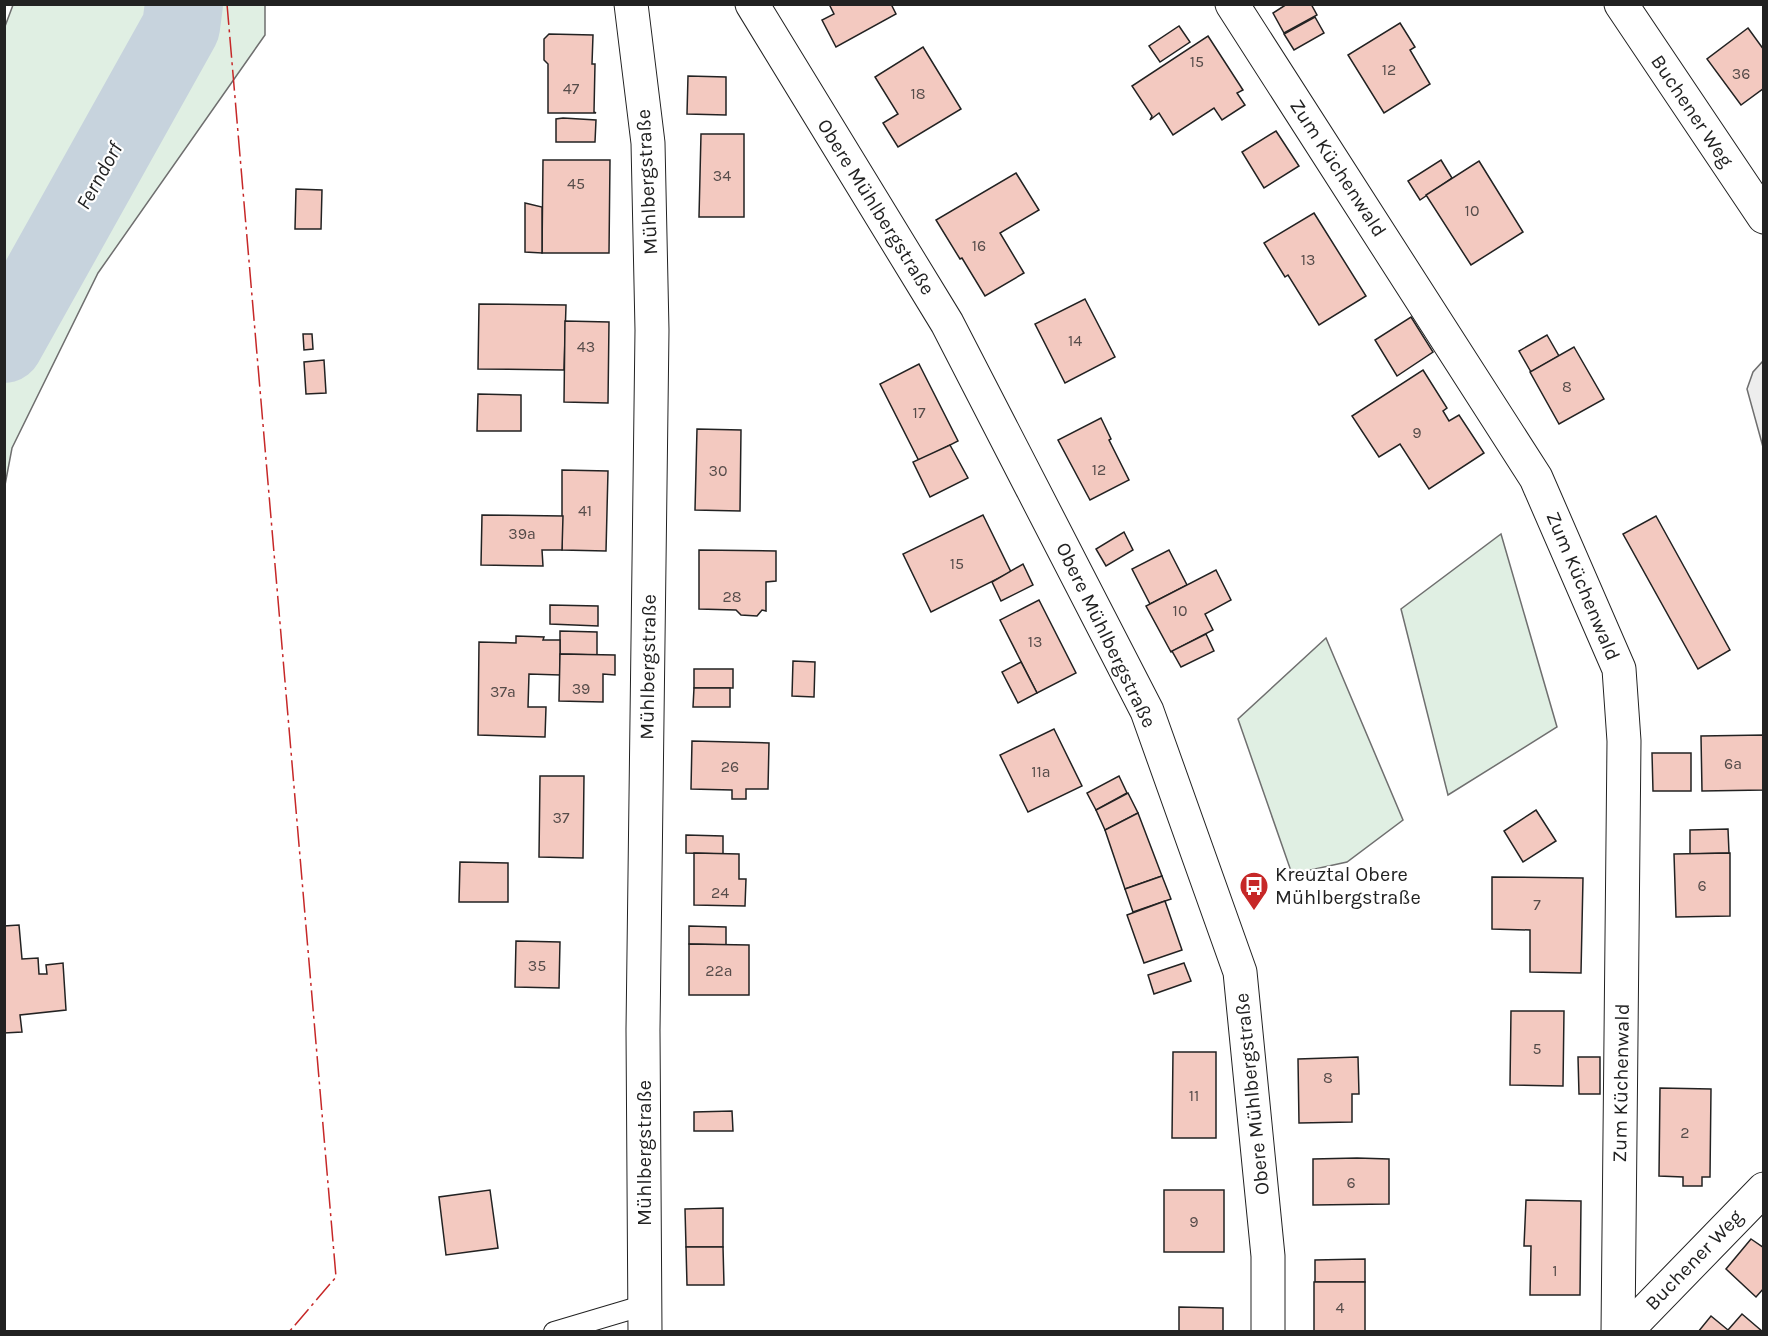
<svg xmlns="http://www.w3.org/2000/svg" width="1768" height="1336" viewBox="0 0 1768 1336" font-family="Karla,sans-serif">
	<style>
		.green { fill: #e0efe3; stroke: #6f6f6f; stroke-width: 1.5 }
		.parking { fill: #ededed; stroke: #6f6f6f; stroke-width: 1.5 }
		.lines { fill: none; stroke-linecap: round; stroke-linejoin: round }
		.river { stroke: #c7d3dd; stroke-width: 78 }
		.building { fill: #f3c9c0; stroke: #222; stroke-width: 1.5 }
		.service-casing { stroke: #222; stroke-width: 22 }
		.minor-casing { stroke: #222; stroke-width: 35 }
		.service { stroke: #fff; stroke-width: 20 }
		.minor { stroke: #fff; stroke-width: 33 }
		.power { stroke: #c62828; stroke-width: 1.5; stroke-dasharray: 21 4.5 3 4.5; stroke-linecap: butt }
		.labels { text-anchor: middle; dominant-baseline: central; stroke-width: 4.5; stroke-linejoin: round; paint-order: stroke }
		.number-label { font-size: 16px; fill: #564c4a }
		.street-label { font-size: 20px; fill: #222; stroke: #fff }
		.poi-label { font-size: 20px; fill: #222; stroke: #fff; text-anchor: start }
		.water-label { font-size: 21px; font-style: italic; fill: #222; stroke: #fff }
	</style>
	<rect width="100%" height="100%" fill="#fff"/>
	<!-- green -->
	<g class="green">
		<polygon points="13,5 265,5 265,35 98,273 12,448 5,485 4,29"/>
		<polygon points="1501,534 1557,727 1448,795 1401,609"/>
		<polygon points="1326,638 1403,820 1347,862 1292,874 1238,719"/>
	</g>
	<!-- parking -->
	<polygon class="parking" points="1763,361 1763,447 1747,389 1753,372"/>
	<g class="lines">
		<!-- river -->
		<polyline class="river" points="4,344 181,27 184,4"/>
	</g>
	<!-- building -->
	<g class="building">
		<polygon points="829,4 891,4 896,14 836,47 822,20 834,14"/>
		<polygon points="1287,4 1311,4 1317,15 1284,33 1273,13"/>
		<polygon points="1315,17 1324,33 1294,50 1284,34"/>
		<polygon points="1400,23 1415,47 1410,50 1430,84 1384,113 1348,55"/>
		<polygon points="1179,26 1190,42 1160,62 1149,46"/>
		<polygon points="1748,28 1764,50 1764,88 1741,105 1707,59"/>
		<polygon points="549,34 593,35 592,64 595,64 594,112 596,113 548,113 548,64 544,60 544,39"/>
		<polygon points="1208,36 1243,90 1237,93 1245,105 1222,120 1214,108 1173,135 1159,113 1150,120 1152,116 1132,86"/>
		<polygon points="923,47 961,109 898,147 883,123 898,114 875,77"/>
		<polygon points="688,76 726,77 726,115 687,114"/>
		<polygon points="563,118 596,120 595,142 556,142 556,119"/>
		<polygon points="1276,131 1299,166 1264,188 1242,152"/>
		<polygon points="701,134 744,134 744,217 699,217"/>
		<polygon points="543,160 610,160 609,253 542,253"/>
		<polygon points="1441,160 1452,178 1420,200 1408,181"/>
		<polygon points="1479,161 1523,232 1471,265 1426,195"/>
		<polygon points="1016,173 1039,210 1000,233 1024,273 985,296 962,258 960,259 936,220"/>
		<polygon points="296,189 322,190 321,229 295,229"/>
		<polygon points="525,203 542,207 542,253 525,252"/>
		<polygon points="1314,213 1366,296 1319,325 1288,275 1285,277 1264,243"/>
		<polygon points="1085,299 1115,357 1065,383 1035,324"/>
		<polygon points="479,304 566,305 564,370 478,369"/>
		<polygon points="1411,317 1433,352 1397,376 1375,340"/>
		<polygon points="565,321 609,322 608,403 564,402"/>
		<polygon points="303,334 312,334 313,349 304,350"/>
		<polygon points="1547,335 1559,356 1531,372 1519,351"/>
		<polygon points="1574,347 1604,399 1559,424 1530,372"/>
		<polygon points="324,360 326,393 306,394 304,362"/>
		<polygon points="919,364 958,441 919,461 880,384"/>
		<polygon points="1423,370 1447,408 1443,411 1449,421 1459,415 1484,453 1429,489 1400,444 1379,457 1352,416"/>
		<polygon points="478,394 521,395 521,431 477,431"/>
		<polygon points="1101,418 1111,439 1109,440 1129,480 1090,500 1058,440"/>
		<polygon points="697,429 741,430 740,511 695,510"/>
		<polygon points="950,445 968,478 930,497 913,462"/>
		<polygon points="562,470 608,471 606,551 562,550"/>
		<polygon points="482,515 563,516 562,550 542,550 543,566 481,565"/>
		<polygon points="983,515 1011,572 931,612 903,554"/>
		<polygon points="1656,516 1730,650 1698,669 1623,534"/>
		<polygon points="1124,532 1133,550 1106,566 1096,549"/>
		<polygon points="699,550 776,551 776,581 766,582 766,611 762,610 757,616 741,615 736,610 699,609"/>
		<polygon points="1169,550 1187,585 1150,604 1132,569"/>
		<polygon points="1023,564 1033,585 1001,601 992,582"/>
		<polygon points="1216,570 1231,600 1205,614 1213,630 1171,652 1146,606"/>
		<polygon points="1039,600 1076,673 1037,693 1000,620"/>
		<polygon points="550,605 598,606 598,626 550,624"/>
		<polygon points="560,631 597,632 597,655 560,654"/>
		<polygon points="1206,634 1214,651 1181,667 1172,651"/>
		<polygon points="516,636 544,637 543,640 560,640 560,675 529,674 528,707 546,707 545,737 478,735 479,642 516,643"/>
		<polygon points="560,654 615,655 615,675 603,674 603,702 559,701"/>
		<polygon points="793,661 815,662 814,697 792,696"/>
		<polygon points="1021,662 1037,693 1018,703 1002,672"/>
		<rect x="694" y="669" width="39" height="19"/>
		<polygon points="694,688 730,688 730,707 693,707"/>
		<polygon points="1054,729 1082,786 1028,812 1000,755"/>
		<polygon points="1764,735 1764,790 1702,791 1701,736"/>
		<polygon points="692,741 769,743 768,789 746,789 746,799 732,799 732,790 691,789"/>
		<polygon points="1652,753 1691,753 1691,791 1653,791"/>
		<polygon points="540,776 584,776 583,858 539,857"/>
		<polygon points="1119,776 1127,793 1096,810 1087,793"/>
		<polygon points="1128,793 1138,813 1105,830 1096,810"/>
		<polygon points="1536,810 1556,841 1523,862 1504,831"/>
		<polygon points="1138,813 1162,876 1125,889 1105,830"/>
		<polygon points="1728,829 1729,853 1690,854 1690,830"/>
		<polygon points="686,835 723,836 723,854 686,853"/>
		<polygon points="694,853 739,854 739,879 746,879 745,906 694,905"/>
		<polygon points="1730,853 1730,916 1676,917 1674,854"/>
		<polygon points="460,862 508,863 508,902 459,902"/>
		<polygon points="1162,876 1171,899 1133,912 1125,889"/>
		<polygon points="1492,877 1583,878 1581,973 1530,972 1530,930 1492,929"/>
		<polygon points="1165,901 1182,950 1144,963 1127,915"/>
		<polygon points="19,925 22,959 38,958 39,974 47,974 46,965 63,963 66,1010 20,1015 22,1032 4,1033 4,926"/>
		<polygon points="689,926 726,927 726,945 689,944"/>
		<polygon points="516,941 560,942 559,988 515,987"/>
		<polygon points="689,944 749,945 749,995 689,995"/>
		<polygon points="1184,963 1191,981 1154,994 1148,975"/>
		<polygon points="1511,1011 1564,1011 1563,1086 1510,1085"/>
		<polygon points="1173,1052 1216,1052 1216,1138 1172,1138"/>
		<polygon points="1358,1057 1359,1094 1352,1094 1352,1122 1299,1123 1298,1059"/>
		<polygon points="1578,1057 1600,1057 1600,1094 1579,1094"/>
		<polygon points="1660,1088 1711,1089 1710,1177 1702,1177 1702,1186 1683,1186 1683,1177 1659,1176"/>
		<polygon points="732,1111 733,1131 694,1131 694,1112"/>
		<polygon points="1357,1158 1389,1159 1389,1204 1313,1205 1313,1159"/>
		<polygon points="490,1190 498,1248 446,1255 439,1197"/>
		<rect x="1164" y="1190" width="60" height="62"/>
		<polygon points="1526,1200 1581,1201 1580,1295 1530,1295 1531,1246 1524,1246"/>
		<polygon points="723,1208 723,1247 686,1247 685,1209"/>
		<polygon points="1751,1239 1764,1248 1764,1288 1756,1297 1726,1269"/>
		<polygon points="686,1247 723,1247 724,1285 687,1285"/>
		<polygon points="1365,1259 1365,1282 1315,1282 1315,1260"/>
		<rect x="1314" y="1282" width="51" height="50"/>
		<polygon points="1179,1307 1223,1308 1223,1332 1179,1332"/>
		<polygon points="1742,1314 1763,1332 1730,1332 1728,1330"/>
		<polygon points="1711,1316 1728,1330 1730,1332 1698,1332"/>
	</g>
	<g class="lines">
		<!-- service casing -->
		<g class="service-casing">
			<polyline id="service" points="554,1332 645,1305"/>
		</g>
		<!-- minor casing -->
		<g class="minor-casing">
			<g id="minor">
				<polyline points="631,4 648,143 652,330 643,1030 645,1332"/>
				<polyline points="752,4 947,323 1147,711 1240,972 1268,1256 1268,1332"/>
				<polyline points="1232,4 1536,478 1619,669 1624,741 1618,1332"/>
				<polyline points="1621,4 1764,217"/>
				<polyline points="1625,1332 1764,1189"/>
			</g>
		</g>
		<!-- service -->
		<use href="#service" class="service"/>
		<!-- minor -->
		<use href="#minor" class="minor"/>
		<!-- power -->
		<polyline class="power" points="227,4 336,1277 289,1332"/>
	</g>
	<!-- icons -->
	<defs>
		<g id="bus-pin" transform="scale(1.5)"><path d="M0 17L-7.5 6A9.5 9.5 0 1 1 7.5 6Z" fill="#c62828" stroke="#fff"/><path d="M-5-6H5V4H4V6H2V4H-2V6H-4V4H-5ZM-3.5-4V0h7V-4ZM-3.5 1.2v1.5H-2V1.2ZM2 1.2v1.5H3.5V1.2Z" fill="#fff"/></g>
	</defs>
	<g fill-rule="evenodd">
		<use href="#bus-pin" x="1254" y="886"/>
	</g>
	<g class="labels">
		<!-- number labels -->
		<g class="number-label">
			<text x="1197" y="61">15</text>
			<text x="1389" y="69">12</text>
			<text x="1741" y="73">36</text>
			<text x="571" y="88">47</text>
			<text x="918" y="93">18</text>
			<text x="722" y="175">34</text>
			<text x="576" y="183">45</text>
			<text x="1472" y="210">10</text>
			<text x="979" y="245">16</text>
			<text x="1308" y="259">13</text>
			<text x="1075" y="340">14</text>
			<text x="586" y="346">43</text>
			<text x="1567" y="386">8</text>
			<text x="919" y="412">17</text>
			<text x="1417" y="432">9</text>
			<text x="1099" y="469">12</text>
			<text x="718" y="470">30</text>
			<text x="585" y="510">41</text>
			<text x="522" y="533">39a</text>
			<text x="957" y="563">15</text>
			<text x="732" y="596">28</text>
			<text x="1180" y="610">10</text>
			<text x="1035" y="641">13</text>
			<text x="581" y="688">39</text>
			<text x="503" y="691">37a</text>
			<text x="1733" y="763">6a</text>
			<text x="730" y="766">26</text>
			<text x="1041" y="771">11a</text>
			<text x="561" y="817">37</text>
			<text x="1702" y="885">6</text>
			<text x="720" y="892">24</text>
			<text x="1537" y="904">7</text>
			<text x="537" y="965">35</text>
			<text x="719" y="970">22a</text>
			<text x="1537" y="1048">5</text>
			<text x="1328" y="1077">8</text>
			<text x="1194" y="1095">11</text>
			<text x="1685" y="1132">2</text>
			<text x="1351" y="1182">6</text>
			<text x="1194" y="1221">9</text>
			<text x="1555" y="1270">1</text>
			<text x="1340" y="1307">4</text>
		</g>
		<!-- street labels -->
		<g class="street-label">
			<text transform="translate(1692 111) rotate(56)">Buchener Weg</text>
			<text transform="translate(1338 168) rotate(57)">Zum Küchenwald</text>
			<text transform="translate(647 182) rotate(-93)">Mühlbergstraße</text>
			<text transform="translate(876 207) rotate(58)">Obere Mühlbergstraße</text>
			<text transform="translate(1583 586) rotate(67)">Zum Küchenwald</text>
			<text transform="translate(1106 635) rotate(64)">Obere Mühlbergstraße</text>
			<text transform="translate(648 667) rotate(-89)">Mühlbergstraße</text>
			<text transform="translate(1621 1083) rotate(-89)">Zum Küchenwald</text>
			<text transform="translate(1252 1094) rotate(-96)">Obere Mühlbergstraße</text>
			<text transform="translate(644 1153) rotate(-90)">Mühlbergstraße</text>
			<text transform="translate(1694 1260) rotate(-46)">Buchener Weg</text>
		</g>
		<!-- poi labels -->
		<g class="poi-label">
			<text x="1275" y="874">Kreuztal Obere<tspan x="1275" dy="23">Mühlbergstraße</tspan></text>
		</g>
		<!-- water labels -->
		<g class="water-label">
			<text transform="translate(99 176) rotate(-61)">Ferndorf</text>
		</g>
	</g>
	<!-- border -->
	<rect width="1768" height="1336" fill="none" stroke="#222222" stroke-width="12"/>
</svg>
